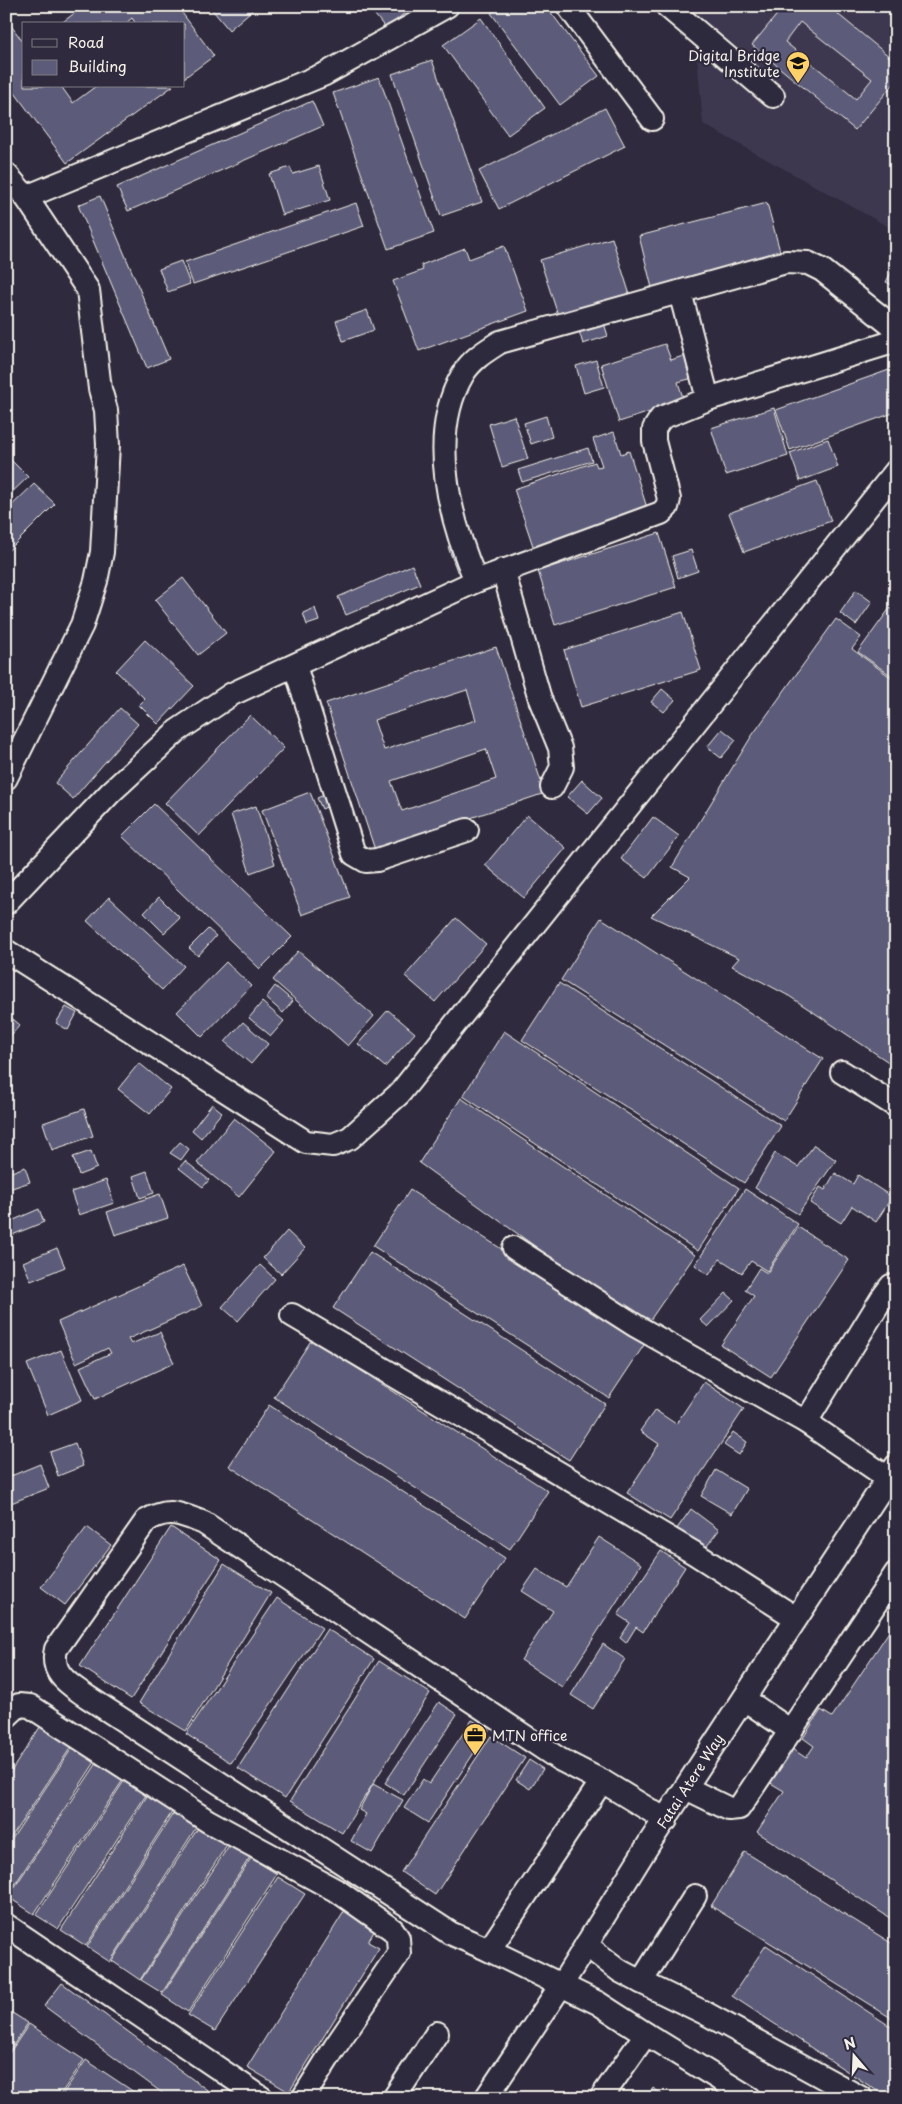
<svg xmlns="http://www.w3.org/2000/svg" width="902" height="2104" viewBox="0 0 902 2104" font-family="'Playpen Sans',sans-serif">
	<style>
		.built { fill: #3c394f }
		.building { fill: #5c5c7a; stroke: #f4f1e8; fill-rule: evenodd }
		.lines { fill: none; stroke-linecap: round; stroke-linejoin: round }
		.minor-casing { stroke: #f4f1e8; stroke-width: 26 }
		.minor { stroke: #2f2a3d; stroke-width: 22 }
		.labels { text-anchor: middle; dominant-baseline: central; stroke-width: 4.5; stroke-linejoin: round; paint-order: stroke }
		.poi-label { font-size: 14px; fill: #f4f1e8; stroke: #2f2a3d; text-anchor: end }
		.street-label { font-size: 14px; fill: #f4f1e8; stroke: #2f2a3d }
	</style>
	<rect width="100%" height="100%" fill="#2f2a3d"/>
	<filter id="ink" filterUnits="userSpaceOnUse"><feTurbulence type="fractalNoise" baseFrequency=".02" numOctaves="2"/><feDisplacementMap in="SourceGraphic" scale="10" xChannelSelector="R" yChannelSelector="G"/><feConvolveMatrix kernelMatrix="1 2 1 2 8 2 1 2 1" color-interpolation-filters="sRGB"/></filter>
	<g filter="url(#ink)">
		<!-- built -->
		<polygon class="built" points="648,6 896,6 896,231 703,124 696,44"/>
		<!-- building -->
		<g class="building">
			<polygon points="84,6 177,6 214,56 184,78 184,24 136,24 132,18 125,24 60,24"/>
			<polygon points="209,6 257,6 229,30"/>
			<polygon points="368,6 413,6 386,29"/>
			<polygon points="499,6 546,6 599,76 560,105 491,13"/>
			<path d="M784 6H828L896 62V81L855 130 752 45ZM800 22 872 79 856 99 785 42Z"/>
			<polygon points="481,18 545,108 508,135 443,45"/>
			<polygon points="6,19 24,43 24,86 61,86 73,103 96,86 173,86 67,163 6,81"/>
			<polygon points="432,60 482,202 441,216 392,74"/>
			<polygon points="379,77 434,233 388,249 333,93"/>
			<polygon points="312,101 323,126 128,211 117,187"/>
			<polygon points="605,108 625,146 499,209 479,171"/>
			<polygon points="319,166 330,200 282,215 269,174 290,167 293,174"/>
			<polygon points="100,196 169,359 147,368 78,205"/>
			<polygon points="356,203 364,226 193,284 185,262"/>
			<polygon points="767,203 781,255 652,288 639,236"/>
			<polygon points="612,238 630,295 559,318 540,260"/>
			<polygon points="504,246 528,311 419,351 393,281 423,270 421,265 465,248 469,259"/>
			<polygon points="181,261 190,284 168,292 159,269"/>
			<polygon points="896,263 896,287 886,282"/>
			<polygon points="367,310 374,330 343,341 336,321"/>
			<polygon points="603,320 608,336 583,344 578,328"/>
			<polygon points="665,344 671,360 686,355 693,378 678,382 684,401 619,422 601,364"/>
			<polygon points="596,360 604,387 584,393 576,366"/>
			<polygon points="889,370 896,389 896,412 790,450 776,410"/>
			<polygon points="774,408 788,456 726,475 711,428"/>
			<polygon points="514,416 528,459 502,467 489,424"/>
			<polygon points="546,416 552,437 531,444 524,423"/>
			<polygon points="614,432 621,454 629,451 649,514 535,552 514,489 595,462 597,467 602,466 593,439"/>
			<polygon points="828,439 838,467 800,481 790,453"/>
			<polygon points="588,448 592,461 522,482 518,470"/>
			<polygon points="6,455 28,477 6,498"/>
			<polygon points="817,481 831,521 744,552 729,513"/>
			<polygon points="34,484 55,504 6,553 6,511"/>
			<polygon points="659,533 676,587 555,625 538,571"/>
			<polygon points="459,543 468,567 457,571 448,547"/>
			<polygon points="691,550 698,571 678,578 672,556"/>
			<polygon points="412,565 420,584 346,615 338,597"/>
			<polygon points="183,578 226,633 198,655 155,600"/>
			<polygon points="856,590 872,602 856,625 840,613"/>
			<polygon points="315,608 319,621 307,625 303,613"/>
			<polygon points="890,608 896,613 896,679 858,652"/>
			<polygon points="683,612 701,670 581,707 564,650"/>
			<polygon points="836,619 861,637 852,649 896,681 896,1067 789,996 732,966 739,958 651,916 690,877 672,867 751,737"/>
			<polygon points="145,640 194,686 158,724 139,705 145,699 116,671"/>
			<path d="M496 647 545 793 375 850 326 703ZM467 690 476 720 384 750 374 720ZM486 749 496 779 402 811 391 781Z"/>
			<polygon points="662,689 675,700 664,712 651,702"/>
			<polygon points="120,708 138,724 73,799 55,783"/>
			<polygon points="250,715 284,748 199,836 165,803"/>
			<polygon points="722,729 736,740 721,758 707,747"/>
			<polygon points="582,780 602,798 588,814 567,797"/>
			<polygon points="310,792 350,897 302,915 262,810"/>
			<polygon points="329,793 333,804 322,809 317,798"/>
			<polygon points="154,804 292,937 260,969 122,836"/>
			<polygon points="256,806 275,864 250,873 231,814"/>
			<polygon points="527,815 566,848 524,898 485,865"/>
			<polygon points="653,817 679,836 647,878 621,859"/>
			<polygon points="109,897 184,966 162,990 87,921"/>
			<polygon points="159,897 180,918 164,933 144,913"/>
			<polygon points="456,918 486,944 435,1002 405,976"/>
			<polygon points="601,918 823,1059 784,1121 561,980"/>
			<polygon points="208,929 216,936 198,956 189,948"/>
			<polygon points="298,951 374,1016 348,1046 273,980"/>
			<polygon points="226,962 251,986 202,1037 177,1012"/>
			<polygon points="559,983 781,1126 744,1183 522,1040"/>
			<polygon points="275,986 293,1001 283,1013 266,998"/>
			<polygon points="262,1002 284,1021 271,1036 249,1018"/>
			<polygon points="66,1007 77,1013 68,1030 56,1023"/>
			<polygon points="388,1010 415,1033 385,1067 358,1044"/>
			<polygon points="6,1013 20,1025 6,1041"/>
			<polygon points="243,1022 268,1044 251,1064 225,1042"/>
			<polygon points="504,1031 739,1188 698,1251 463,1096"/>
			<polygon points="139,1063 171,1089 150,1114 118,1089"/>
			<polygon points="461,1098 695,1255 646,1326 419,1163"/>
			<polygon points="212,1104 222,1112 201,1138 192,1130"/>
			<polygon points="84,1109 93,1136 52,1150 43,1123"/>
			<polygon points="234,1118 276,1151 239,1197 197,1163"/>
			<polygon points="180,1142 189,1149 181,1160 170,1153"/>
			<polygon points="814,1145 836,1160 798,1214 755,1188 775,1153 798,1167"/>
			<polygon points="91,1151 97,1168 79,1175 73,1157"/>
			<polygon points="185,1161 209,1180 203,1187 179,1168"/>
			<polygon points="25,1167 30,1182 6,1190 6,1174"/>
			<polygon points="147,1171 154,1193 140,1198 133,1176"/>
			<polygon points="835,1173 853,1184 858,1175 892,1197 876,1222 852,1206 841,1223 810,1203 820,1187 825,1190"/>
			<polygon points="106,1180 114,1203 79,1215 71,1192"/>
			<polygon points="745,1189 798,1224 767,1271 751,1261 742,1273 720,1259 709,1275 695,1265"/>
			<polygon points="410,1190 646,1342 609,1398 373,1246"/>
			<polygon points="160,1194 168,1218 115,1235 107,1212"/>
			<polygon points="39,1209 44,1222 12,1235 7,1223"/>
			<polygon points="798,1227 849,1260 771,1377 721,1345 754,1296 745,1290 759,1268 767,1273"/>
			<polygon points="287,1231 305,1248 281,1274 263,1258"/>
			<polygon points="57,1248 65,1267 31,1281 23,1262"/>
			<polygon points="370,1252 605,1404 569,1460 333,1308"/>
			<polygon points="260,1265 275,1279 238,1321 222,1307"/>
			<polygon points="183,1266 202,1306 128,1339 131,1344 160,1332 174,1363 95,1399 80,1367 111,1353 108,1348 76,1363 58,1322"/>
			<polygon points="726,1293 734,1300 708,1327 700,1320"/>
			<polygon points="312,1339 548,1491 510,1549 274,1397"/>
			<polygon points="61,1350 82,1400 48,1415 27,1364"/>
			<polygon points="704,1382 744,1409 670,1520 627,1493 659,1444 640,1431 655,1410 676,1424"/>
			<polygon points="269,1405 505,1558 465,1619 229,1466"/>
			<polygon points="733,1432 747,1442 739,1455 724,1445"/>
			<polygon points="75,1443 83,1466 58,1476 50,1452"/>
			<polygon points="40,1464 49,1488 6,1505 6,1478"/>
			<polygon points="716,1470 747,1489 732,1514 701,1496"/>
			<polygon points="691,1509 719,1530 704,1550 676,1530"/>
			<polygon points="87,1527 111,1545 65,1605 41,1587"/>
			<polygon points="171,1527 221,1560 131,1699 80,1666"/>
			<polygon points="599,1537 641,1564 562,1687 521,1660 553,1611 522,1591 537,1569 566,1587"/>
			<polygon points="661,1551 685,1567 643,1632 636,1627 626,1643 620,1638 630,1623 618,1615"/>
			<polygon points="224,1564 271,1593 186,1731 139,1703"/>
			<polygon points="6,1592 13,1606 6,1609"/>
			<polygon points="277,1598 322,1628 231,1763 186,1734"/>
			<polygon points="896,1621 896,1922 757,1832 784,1791 769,1782 791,1748 806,1758 814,1746 803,1738 821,1710 832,1717"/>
			<polygon points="327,1629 374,1659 285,1798 238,1768"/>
			<polygon points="603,1644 625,1659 593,1709 571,1695"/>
			<polygon points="379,1661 430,1693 342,1833 290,1801"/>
			<polygon points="439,1702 457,1714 404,1795 385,1783"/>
			<polygon points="472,1720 489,1730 428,1823 404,1808 423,1779 429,1784"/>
			<polygon points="42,1724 73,1744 6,1845 6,1779"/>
			<polygon points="491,1736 525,1758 435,1895 401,1872"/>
			<polygon points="74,1745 97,1759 6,1898 6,1848"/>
			<polygon points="99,1760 125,1777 34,1914 8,1897"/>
			<polygon points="529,1760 543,1769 530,1789 516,1780"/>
			<polygon points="126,1778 148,1792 58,1929 36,1915"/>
			<polygon points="373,1784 403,1800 372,1853 351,1841 366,1814 359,1810"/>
			<polygon points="149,1793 174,1809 86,1946 61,1930"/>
			<polygon points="176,1809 199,1823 110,1962 87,1947"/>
			<polygon points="200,1825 228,1843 140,1980 112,1961"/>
			<polygon points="230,1844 250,1857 162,1993 141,1980"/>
			<polygon points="745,1852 896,1946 896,2021 711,1906"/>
			<polygon points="251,1858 277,1874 188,2012 162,1995"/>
			<polygon points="278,1877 305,1894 215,2031 188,2015"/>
			<polygon points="347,1907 377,1926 368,1942 379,1948 289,2092 247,2067"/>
			<polygon points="766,1945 896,2030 896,2098 888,2098 732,1996"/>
			<polygon points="62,1983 218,2098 169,2098 44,2006"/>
			<polygon points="6,2009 28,2023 6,2056"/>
			<polygon points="29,2024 84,2060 58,2098 6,2098 6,2058"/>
			<polygon points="86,2060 140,2096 139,2098 60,2098"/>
			<polygon points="653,2088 667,2098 647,2098"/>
		</g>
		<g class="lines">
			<!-- minor casing -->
			<g class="minor-casing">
				<g id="minor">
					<polyline points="568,6 652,119"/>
					<polyline points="667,6 773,96"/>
					<polyline points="6,174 26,197 88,290 100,389 106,410 108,445 102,552 96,581 82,625 6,778"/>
					<polyline points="26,197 325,74 447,6"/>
					<polyline points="680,292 708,399"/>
					<polyline points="503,570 540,699 560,748 562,767 552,787"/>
					<path d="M476 581C450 520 427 435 463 374 472 359 486 351 500 342L786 262 808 263 822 270 896 329"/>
					<polyline points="295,666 354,854 366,861 377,860 467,830"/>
					<polyline points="6,903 111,792 177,731 232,694 476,581 661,513 667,507 669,499 654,441 654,429 661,418 708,399 896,341"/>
					<polyline points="6,951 306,1142 333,1145 350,1138 400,1093 896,471"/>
					<polyline points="842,1072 896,1106"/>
					<polyline points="514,1248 636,1326 806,1422"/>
					<polyline points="292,1315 694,1553 796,1618"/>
					<polyline points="888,1478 806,1422 882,1298 891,1286 896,1286"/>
					<polyline points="744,1699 791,1731"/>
					<polyline points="6,1717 19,1705 30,1706 208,1821 339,1892 393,1930 398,1938 399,1953 335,2047 303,2098"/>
					<polyline points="686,1788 729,1809 739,1808 896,1573"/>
					<polyline points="6,1925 262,2098"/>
					<polyline points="586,1945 620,1971 641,1982 695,1896"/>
					<path d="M489 1950 450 1933 86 1696C69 1684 50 1674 56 1649L146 1521C169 1507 181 1514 204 1523L559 1759 602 1781 666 1820"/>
					<polyline points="641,1982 705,2013 861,2098"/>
					<polyline points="646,2034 750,2098"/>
					<polyline points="394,2098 437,2033"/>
					<polyline points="486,2098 562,1984 650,1842 896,1466"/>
					<polyline points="601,2098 646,2034 598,2003 489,1950 602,1781"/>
				</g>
			</g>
			<!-- minor -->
			<use href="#minor" class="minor"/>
		</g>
	</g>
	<!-- icons -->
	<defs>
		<g id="university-pin" transform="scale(1.25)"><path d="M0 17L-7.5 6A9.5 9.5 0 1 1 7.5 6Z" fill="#ffd166" stroke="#2f2a3d"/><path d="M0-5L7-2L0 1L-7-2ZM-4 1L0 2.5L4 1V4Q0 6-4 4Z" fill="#111"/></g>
		<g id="office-pin" transform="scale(1.25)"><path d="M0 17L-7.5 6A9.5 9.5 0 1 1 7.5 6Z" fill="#ffd166" stroke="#2f2a3d"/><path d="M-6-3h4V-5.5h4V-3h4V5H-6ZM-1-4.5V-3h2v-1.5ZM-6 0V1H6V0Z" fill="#111"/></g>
	</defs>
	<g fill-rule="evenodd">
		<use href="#university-pin" x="798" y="63"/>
		<use href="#office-pin" x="475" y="1735"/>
	</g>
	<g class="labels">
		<!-- poi labels -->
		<g class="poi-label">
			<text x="780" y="55">Digital Bridge<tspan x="780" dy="16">Institute</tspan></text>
			<text x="492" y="1735" text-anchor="start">MTN office</text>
		</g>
		<!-- street labels -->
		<g class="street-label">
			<text transform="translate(690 1781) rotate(-57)">Fatai Atere Way</text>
		</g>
	</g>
	<!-- margin -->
	<rect width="902" height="2104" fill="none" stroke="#2f2a3d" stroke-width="25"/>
	<rect x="12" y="12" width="877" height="2079" fill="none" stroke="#f4f1e8" stroke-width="2" filter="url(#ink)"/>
	<!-- legend -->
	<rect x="22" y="22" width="162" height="65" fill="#2f2a3d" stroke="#7e7a81"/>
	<rect x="32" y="39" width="25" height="8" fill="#2f2a3d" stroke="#7e7a81"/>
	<text x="68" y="48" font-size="15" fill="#f4f1e8">Road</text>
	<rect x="32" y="60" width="25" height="15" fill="#5c5c7a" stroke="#7e7a81"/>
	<text x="68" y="72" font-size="15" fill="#f4f1e8">Building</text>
	<!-- north arrow -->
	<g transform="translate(854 2056) rotate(341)" stroke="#2f2a3d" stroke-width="4" paint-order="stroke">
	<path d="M0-4L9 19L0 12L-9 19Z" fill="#f4f1e8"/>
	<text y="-8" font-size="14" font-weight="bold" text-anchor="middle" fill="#f4f1e8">N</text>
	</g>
</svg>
